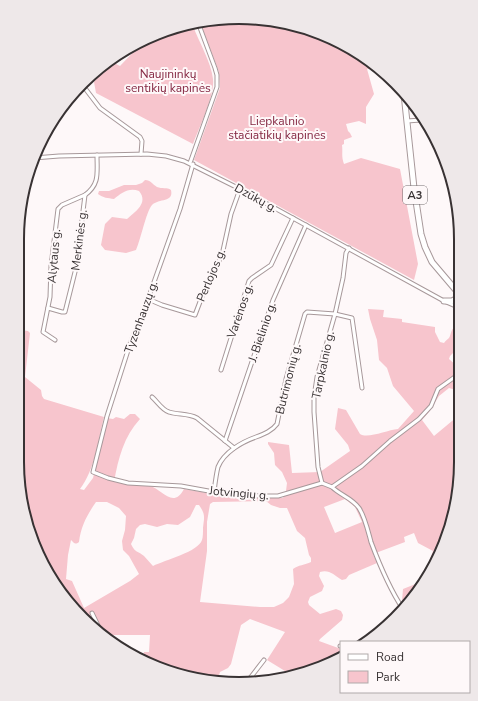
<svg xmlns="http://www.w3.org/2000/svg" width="478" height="701" viewBox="0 0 478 701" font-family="'Nunito Sans',sans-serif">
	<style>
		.green { fill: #f7c5cd; fill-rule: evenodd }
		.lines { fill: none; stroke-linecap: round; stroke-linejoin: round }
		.minor-casing { stroke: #a7989a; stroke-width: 5 }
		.primary-casing { stroke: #a7989a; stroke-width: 7 }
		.minor { stroke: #fff; stroke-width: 3 }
		.primary { stroke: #fff; stroke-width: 5 }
		.labels { text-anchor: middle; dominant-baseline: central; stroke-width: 4; stroke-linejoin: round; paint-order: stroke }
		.shield { fill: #fef8f9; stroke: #736d6e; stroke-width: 1 }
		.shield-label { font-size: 11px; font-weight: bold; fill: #383233 }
		.park-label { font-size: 12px; fill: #842742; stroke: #fef8f9 }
		.street-label { font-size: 12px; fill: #383233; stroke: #fef8f9 }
		.rim { fill: none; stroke: #383233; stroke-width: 2 }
	</style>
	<rect width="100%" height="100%" fill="#fef8f9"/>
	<!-- green -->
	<g class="green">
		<path d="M239 17 324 34 338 43 341 51 346 49 374 68 367 69 374 94 366 107V124L359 121 346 124 348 131 350 133 352 137 344 140V144L342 145C343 153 341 156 344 164L361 158 400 169 418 264 414 280 194 160 220 88 219 72 201 25Z"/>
		<path d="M193 26C199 42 211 62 213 79 215 95 199 128 193 144L96 93 94 82 102 69 112 62 120 66 143 42H144L154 34Z"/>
		<path d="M145 180C151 180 152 184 157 187 162 189 167 187 171 190 174 203 159 198 152 205 146 212 141 239 136 250L126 253 105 250 101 245 105 224 112 217 127 219C135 212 149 203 139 191 129 187 121 193 114 199 108 198 103 198 98 194L99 191H109L124 185H136L142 183Z"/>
		<path d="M368 309 384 310 383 317 402 319V322L435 327V332L440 342 444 343C445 341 447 340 449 338 452 333 450 328 458 326L460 327 459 347 450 356 449 359 459 368V391L449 388 439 396 429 412 422 420 434 436 458 416 457 505 438 560 429 574 427 568 433 551 418 543 414 533 404 537 405 542 373 554 377 563 349 575 346 579 342 580C334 575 329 569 320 572L319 576 324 586 322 591 310 597 308 602 309 605 320 614 336 609 341 611 343 615 342 620 320 639 319 641 341 649V658L284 679 285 671 267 660 285 632 250 619 241 625 231 664 228 668 220 672 217 682 154 667 143 661 144 652H149L150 635H101L55 586 29 533 17 462 19 343 21 330 28 331 30 333 25 377 41 390 42 396 44 399 104 417C98 441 95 469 80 489L84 490 93 478 95 470 107 418 113 419 116 417 124 419 130 414H135L140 419C124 436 118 459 114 482 126 483 138 483 150 486 161 488 173 510 184 489L219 495 283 498 286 491 287 483 282 472 275 465 274 453 268 444V442L289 445 292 473 320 472 350 451 348 445 335 429 338 408 346 410 360 434C368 439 387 430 398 429L414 411 393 386 387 368 379 360 377 340 370 319ZM345 499 355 507 362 522 335 533 324 507ZM266 501 271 505 280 508H287L297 531 305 538 309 555 311 558V562C305 565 298 565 293 569L294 584 289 597 283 603 274 607H260L200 602 207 551V522L210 504 213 502ZM96 502H107L119 508 126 516 125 530 122 541 123 550 129 556 139 574 130 581 84 608 72 581 66 579 68 555 71 540C74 543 75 545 79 542 81 526 87 515 96 502ZM196 505H199C206 515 204 517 203 528 203 532 203 537 202 540 198 552 165 560 153 566 150 563 147 559 144 556 137 550 136 554 131 544L134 538 136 529 140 525 145 524 157 527 167 524 178 525 190 517Z"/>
		<polygon points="423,581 405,607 402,601 403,589"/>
	</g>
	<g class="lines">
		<!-- minor casing -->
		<g class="minor-casing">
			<g id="minor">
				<polyline points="81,83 100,108 140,137 142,141 141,154"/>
				<polyline points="63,108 70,100 74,93"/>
				<polyline points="407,121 421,120"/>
				<polyline points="34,158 59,156 147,154 166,156 184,161 240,189 444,301 460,308"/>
				<polyline points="190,163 217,87 217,75 215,68 199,25"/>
				<polyline points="193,164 180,209 148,299 130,344 107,416 93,472 108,478 128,483 181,486 214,492 260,496 278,496 322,483 332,487 362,466 390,441 419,419 431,406 438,389 459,374"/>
				<polyline points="148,299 162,305 195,315 206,286 222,255 231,214 240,189"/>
				<path d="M48 308 62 312H65L76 268 85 195C100 184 97 173 97 155"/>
				<polyline points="55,340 43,332 50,297 51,266 58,209 62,205 85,195"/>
				<polyline points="221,370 249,281 252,278 271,265 293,218"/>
				<path d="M152 397C157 401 162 410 169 412 178 415 188 413 197 418L234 448"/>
				<polyline points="225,441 273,300 306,225"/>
				<polyline points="322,483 318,467 314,412 314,397 317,377 335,314 343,278 346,253 349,248"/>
				<path d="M332 487C340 495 352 498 359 508 365 517 368 531 371 542 380 566 389 588 403 609"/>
				<path d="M214 492C215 484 216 475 218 467 224 452 242 442 256 437 264 434 272 431 277 424L286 379 305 314 307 312 335 314 352 318 362 388"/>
				<polyline points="92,613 104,638"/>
				<polyline points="340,646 341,646"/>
				<polyline points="247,682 264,660"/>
			</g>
		</g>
		<!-- primary casing -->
		<g class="primary-casing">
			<g id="primary">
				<polyline points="404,94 414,188 421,234 425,247 432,262 460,295"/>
				<polyline points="444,301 452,301 460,297"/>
			</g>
		</g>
		<!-- minor -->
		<use href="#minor" class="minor"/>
		<!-- primary -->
		<use href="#primary" class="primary"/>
	</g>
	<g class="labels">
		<!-- shield labels -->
		<rect class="shield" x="403" y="186" width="24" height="18" rx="3"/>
		<g class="shield-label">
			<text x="415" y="195">A3</text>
		</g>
		<!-- park labels -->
		<g class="park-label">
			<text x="168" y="74">Naujininkų<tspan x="168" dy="14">sentikių kapinės</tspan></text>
			<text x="277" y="121">Liepkalnio<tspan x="277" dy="14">stačiatikių kapinės</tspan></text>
		</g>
		<!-- street labels -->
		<g class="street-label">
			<text transform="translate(256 198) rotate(29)">Dzūkų g.</text>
			<text transform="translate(79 240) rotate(-83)">Merkinės g.</text>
			<text transform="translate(54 256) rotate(-85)">Alytaus g.</text>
			<text transform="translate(211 275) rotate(-67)">Perlojos g.</text>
			<text transform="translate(240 311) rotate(-71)">Varėnos g.</text>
			<text transform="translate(141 317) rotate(-70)">Tyzenhauzų g.</text>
			<text transform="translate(262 332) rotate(-71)">J. Bielinio g.</text>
			<text transform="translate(323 365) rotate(-78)">Tarpkalnio g.</text>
			<text transform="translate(288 379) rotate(-76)">Butrimonių g.</text>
			<text transform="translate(239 493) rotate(5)">Jotvingių g.</text>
		</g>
	</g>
	<!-- crop -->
	<path d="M0 0H478V701H0ZM239 24H239A215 215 0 0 1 454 239V462A215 215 0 0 1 239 677H239A215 215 0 0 1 24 462V239A215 215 0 0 1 239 24Z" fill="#eee8e9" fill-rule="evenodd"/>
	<path class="rim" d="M239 24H239A215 215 0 0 1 454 239V462A215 215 0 0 1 239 677H239A215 215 0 0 1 24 462V239A215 215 0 0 1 239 24Z"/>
	<!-- legend -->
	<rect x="340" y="641" width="130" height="52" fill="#fef8f9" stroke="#afa9aa"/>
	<rect x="348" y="654" width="20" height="6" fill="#ffffff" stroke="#afa9aa"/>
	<text x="376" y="661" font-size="12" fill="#383233">Road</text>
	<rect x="348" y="671" width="20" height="12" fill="#f7c5cd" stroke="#afa9aa"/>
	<text x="376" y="681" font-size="12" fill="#383233">Park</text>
</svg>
